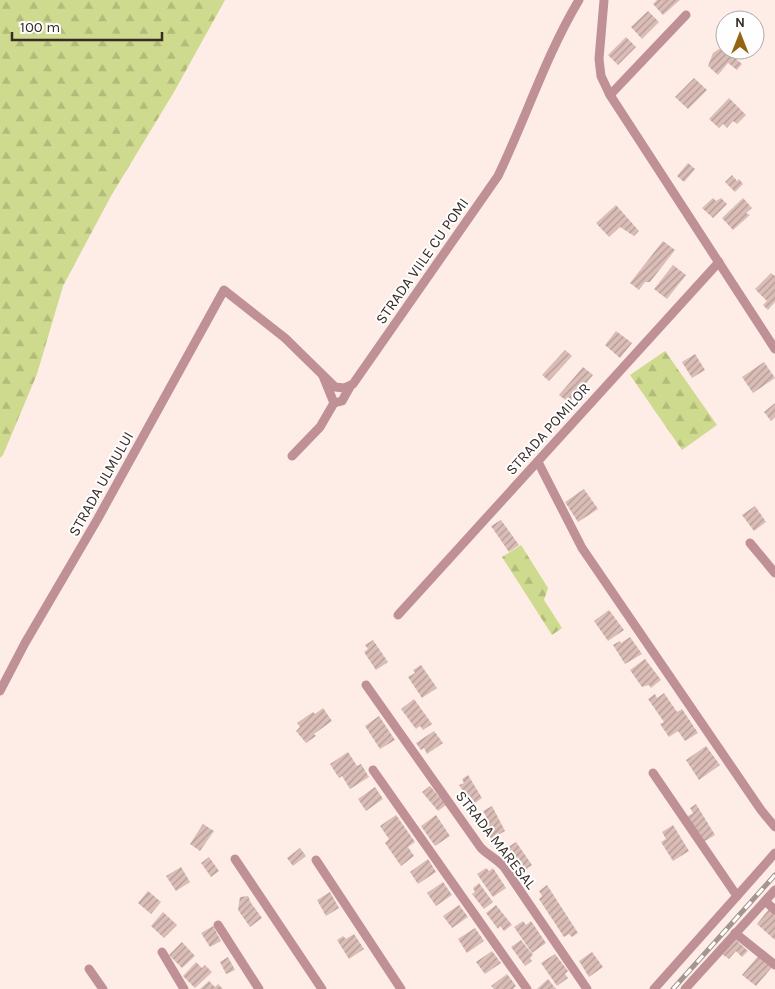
<svg xmlns="http://www.w3.org/2000/svg" width="775" height="989" viewBox="0 0 775 989" font-family="Karla,sans-serif">
	<style>
		.forest { fill: url(#forest-firs) }
		.building { fill: url(#building-hatch) }
		.lines { fill: none; stroke-linecap: round; stroke-linejoin: round }
		.minor { stroke: #bf9197; stroke-width: 9 }
		.rail-casing { stroke: #a39590; stroke-width: 5 }
		.rail { stroke: #fefefe; stroke-width: 3; stroke-dasharray: 9; stroke-linecap: butt }
		.labels { text-anchor: middle; dominant-baseline: central; stroke-width: 4; stroke-linejoin: round; paint-order: stroke }
		.street-label { font-size: 15px; fill: #372c28; stroke: #fefefe }
	</style>
	<defs>
		<pattern id="forest-firs" width="22" height="20" patternUnits="userSpaceOnUse" patternTransform="scale(1.25)"><rect width="22" height="20" fill="#ceda8e"/><path d="M5 1l3.5 6h-7zM16 11l3.5 6h-7z" fill="#b2bb7a"/></pattern>
		<pattern id="building-hatch" width="6" height="6" patternUnits="userSpaceOnUse" patternTransform="scale(1.25)"><rect width="6" height="6" fill="#dabdb6"/><path d="M-1 1l2-2M0 6l6-6M5 7l2-2" fill="none" stroke="#b29a94"/></pattern>
	</defs>
	<rect width="100%" height="100%" fill="#feede7"/>
	<!-- forest -->
	<g class="forest">
		<polygon points="0,0 225,0 174,92 111,196 63,286 37,374 3,455 0,458"/>
		<polygon points="665,351 717,425 682,450 630,375"/>
		<polygon points="521,545 548,588 544,600 562,628 552,635 502,557"/>
	</g>
	<!-- building -->
	<g class="building">
		<polygon points="657,0 680,0 663,15 653,4"/>
		<polygon points="648,11 659,22 642,39 631,27"/>
		<polygon points="626,37 636,47 618,65 608,55"/>
		<polygon points="722,47 742,64 737,70 728,63 718,75 708,66 713,53"/>
		<polygon points="694,78 707,90 688,109 675,97"/>
		<polygon points="729,98 746,115 737,124 733,121 727,128 723,124 719,128 709,119"/>
		<polygon points="688,163 695,169 684,182 677,176"/>
		<polygon points="732,175 737,181 739,179 743,184 735,192 725,182"/>
		<polygon points="713,198 716,201 721,198 727,204 713,218 702,208"/>
		<polygon points="743,198 752,208 746,213 750,215 733,230 722,218"/>
		<polygon points="616,205 639,231 634,236 620,227 609,237 596,223"/>
		<polygon points="663,241 675,250 650,282 645,282 639,290 630,283"/>
		<polygon points="673,265 686,275 667,299 654,289"/>
		<polygon points="771,273 775,276 775,302 768,310 763,305 767,301 755,289"/>
		<polygon points="616,331 632,343 620,358 605,345"/>
		<polygon points="565,350 572,356 549,381 542,375"/>
		<polygon points="695,354 705,370 692,378 682,362"/>
		<polygon points="764,362 775,378 753,393 742,377"/>
		<polygon points="583,367 593,375 569,403 559,395"/>
		<polygon points="775,403 775,417 771,421 764,412"/>
		<polygon points="584,489 598,509 578,522 565,502"/>
		<polygon points="755,506 766,522 754,531 742,515"/>
		<polygon points="501,520 519,545 509,552 491,526"/>
		<polygon points="609,610 624,630 608,641 594,621"/>
		<polygon points="630,637 642,654 625,664 613,645 620,641 621,643"/>
		<polygon points="373,640 388,662 376,670 364,652 368,649 365,645"/>
		<polygon points="645,659 661,680 651,688 649,685 642,687 630,670"/>
		<polygon points="421,665 437,688 422,698 408,677 415,673 413,670"/>
		<polygon points="664,693 677,712 682,709 698,733 685,741 678,731 669,737 660,724 664,722 648,699 655,694 657,698"/>
		<polygon points="414,699 432,724 423,730 420,726 416,729 401,709"/>
		<polygon points="323,708 332,721 314,734 316,736 306,743 296,731 300,727 297,723 313,712 315,714"/>
		<polygon points="379,716 395,740 380,749 365,726"/>
		<polygon points="434,731 443,743 427,754 424,748 421,750 416,743"/>
		<polygon points="706,746 720,765 699,780 686,760"/>
		<polygon points="348,752 357,766 361,764 369,777 350,789 342,776 339,778 330,764"/>
		<polygon points="468,775 482,798 472,805 459,785 464,783 462,779"/>
		<polygon points="430,786 446,805 438,811 422,792"/>
		<polygon points="375,787 383,799 366,811 358,799"/>
		<polygon points="696,804 715,835 700,844 688,824 688,816 693,813 690,808"/>
		<polygon points="492,806 505,831 491,839 481,819 486,816 483,811"/>
		<polygon points="396,815 415,842 408,847 414,856 401,866 385,843 389,839 380,826"/>
		<polygon points="436,815 450,836 435,846 421,826"/>
		<polygon points="203,824 214,831 200,851 190,844"/>
		<polygon points="673,825 689,851 673,861 661,842 666,839 662,832"/>
		<polygon points="516,842 532,865 520,873 508,856 512,853 508,847"/>
		<polygon points="300,848 306,856 293,866 287,858"/>
		<polygon points="209,857 219,871 211,877 201,863"/>
		<polygon points="428,859 436,872 418,884 410,872"/>
		<polygon points="181,867 190,882 176,891 166,876"/>
		<polygon points="486,868 489,871 493,868 506,888 493,897 477,874"/>
		<polygon points="443,882 452,895 436,906 427,893"/>
		<polygon points="479,883 493,902 484,909 472,894 475,892 473,888"/>
		<polygon points="547,885 578,933 572,937 569,934 564,937 539,899 542,896 539,891"/>
		<polygon points="148,891 161,902 151,914 138,903"/>
		<polygon points="330,892 339,908 326,916 317,900"/>
		<polygon points="248,896 251,903 262,918 250,927 238,910 240,897"/>
		<polygon points="459,905 468,917 452,928 443,916"/>
		<polygon points="496,905 512,925 504,931 500,926 498,929 486,913"/>
		<polygon points="769,909 775,914 775,940 757,924"/>
		<polygon points="163,912 177,925 164,938 151,926"/>
		<polygon points="523,921 526,925 531,921 546,943 532,953 514,927"/>
		<polygon points="213,926 221,941 210,947 201,933"/>
		<polygon points="475,928 484,941 467,953 458,939"/>
		<polygon points="354,934 364,949 349,959 337,940 343,936 346,939"/>
		<polygon points="735,939 748,951 742,957 736,951 729,959 722,954"/>
		<polygon points="521,940 533,955 530,958 532,961 525,966 511,947"/>
		<polygon points="182,942 195,956 182,968 169,955"/>
		<polygon points="492,951 501,963 485,974 476,962"/>
		<polygon points="592,952 603,967 589,977 579,961"/>
		<polygon points="555,954 568,971 565,974 568,978 557,986 541,963"/>
		<polygon points="759,955 773,966 756,986 742,975"/>
		<polygon points="228,957 235,970 226,974 220,962"/>
		<polygon points="196,962 202,968 205,965 212,972 195,988 183,976"/>
		<polygon points="507,974 516,986 513,989 494,989 491,986"/>
		<polygon points="548,979 556,989 537,989"/>
		<polygon points="209,981 215,987 218,984 223,989 200,989"/>
	</g>
	<g class="lines">
		<!-- minor -->
		<g class="minor">
			<polyline points="604,0 599,59 601,76 610,95 775,349"/>
			<polyline points="610,95 686,15"/>
			<polyline points="334,403 342,401 351,385"/>
			<polyline points="292,456 320,427 334,403 323,376"/>
			<polyline points="538,462 582,548 761,810 775,827"/>
			<polyline points="750,543 775,573"/>
			<polyline points="398,615 719,262"/>
			<path d="M366 685 481 848C488 855 497 859 504 867L587 989"/>
			<path d="M0 691 25 643 97 520 224 290 285 338 335 387 344 388 353 384 498 176C526 118 546 55 579 0"/>
			<polyline points="373,770 527,989"/>
			<polyline points="653,773 737,896 775,853"/>
			<polyline points="235,859 322,989"/>
			<polyline points="316,860 401,989"/>
			<polyline points="765,901 775,910"/>
			<polyline points="218,925 259,989"/>
			<polyline points="735,933 775,965"/>
			<polyline points="162,952 184,989"/>
			<polyline points="89,969 103,989"/>
			<polyline points="654,989 737,896"/>
			<polyline points="685,989 775,890"/>
		</g>
		<!-- rail casing -->
		<g class="rail-casing">
			<polyline id="rail" points="673,989 775,875"/>
		</g>
		<!-- rail -->
		<use href="#rail" class="rail"/>
	</g>
	<g class="labels">
		<!-- street labels -->
		<g class="street-label">
			<text transform="translate(422 261) rotate(-55)">STRADA VIILE CU POMI</text>
			<text transform="translate(548 429) rotate(-48)">STRADA POMILOR</text>
			<text transform="translate(101 484) rotate(-61)">STRADA ULMULUI</text>
			<text transform="translate(496 840) rotate(52)">STRADA MARESAL</text>
		</g>
	</g>
	<!-- north arrow -->
	<g transform="translate(740 35)"><circle r="24" fill="#fefefe" stroke="#aeaaa8"/>
	<path d="M0-4L9 19L0 12L-9 19Z" fill="#936511"/>
	<text y="-8" font-size="14" font-weight="bold" text-anchor="middle" fill="#372c28">N</text>
	</g>
	<!-- scale -->
	<path d="M12 32v8h150v-8" fill="none" stroke="#372c28" stroke-width="2.5"/>
	<text x="20" y="32" font-size="15" fill="#372c28" stroke="#fefefe" stroke-width="4" paint-order="stroke">100 m</text>
</svg>
